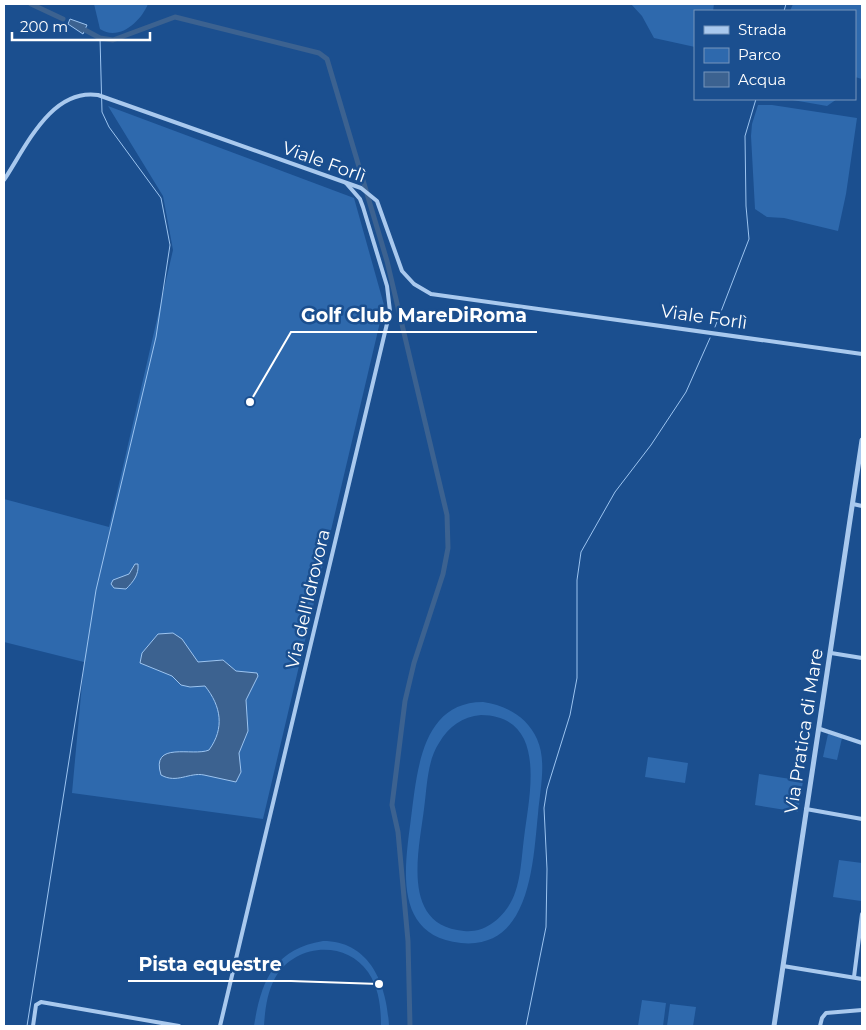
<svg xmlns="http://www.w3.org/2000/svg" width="866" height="1030" viewBox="0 0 866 1030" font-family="Montserrat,sans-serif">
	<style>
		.green { fill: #2e69ad; fill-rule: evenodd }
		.water { fill: #3c6290; stroke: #9cc4f0 }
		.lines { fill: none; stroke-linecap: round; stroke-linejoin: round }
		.stream { stroke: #9cc4f0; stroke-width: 1 }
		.canal { stroke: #3c6290; stroke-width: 5 }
		.minor { stroke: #a9c9ee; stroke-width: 4 }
		.tertiary { stroke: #a9c9ee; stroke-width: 5 }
		.labels { text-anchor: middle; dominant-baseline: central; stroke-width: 5; stroke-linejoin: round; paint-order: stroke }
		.street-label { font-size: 18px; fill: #fff; stroke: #1b4f8f }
		.leader { fill: none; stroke: #fff; stroke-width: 2 }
		.callout-dot { fill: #fff; stroke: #1b4f8f; stroke-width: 2 }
		.callout-label { font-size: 19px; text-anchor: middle; font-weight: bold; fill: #fff; stroke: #1b4f8f; stroke-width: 5; stroke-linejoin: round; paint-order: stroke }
	</style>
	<rect width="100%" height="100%" fill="#1b4f8f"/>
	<!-- green -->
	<g class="green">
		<path d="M94 4H148C141 21 119 42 100 29Z"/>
		<polygon points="631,4 714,4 713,11 695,11 695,47 654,38 642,16"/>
		<polygon points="793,4 862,4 862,79 855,77 855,11 790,11"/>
		<polygon points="787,99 837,99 827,106"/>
		<polygon points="758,105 772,105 857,118 846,194 838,231 784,218 767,217 755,209 751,136 752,124"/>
		<polygon points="108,106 354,198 384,305 263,819 72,793 84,662 4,642 4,499 109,527 173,250 163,196"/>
		<path d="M483 702C505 705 527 716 537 739 547 761 540 790 538 814 533 861 531 950 461 943 392 936 405 866 411 818 417 773 421 702 483 702ZM481 715C549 716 529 796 524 838 521 860 521 888 508 907 498 922 482 933 464 931 400 926 419 850 424 809 427 788 427 761 439 743 449 726 462 717 481 715Z"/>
		<polygon points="828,734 842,738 837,760 823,757"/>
		<polygon points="648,757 688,763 685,783 645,777"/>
		<polygon points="759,774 803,781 798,812 755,805"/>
		<polygon points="839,860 862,863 861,901 833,897"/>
		<path d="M323 941C371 941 387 986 389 1026H381C381 1007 379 988 368 972 345 939 294 944 275 978 267 993 265 1010 264 1026H254C261 981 274 949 323 941Z"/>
		<polygon points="642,1000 666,1003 663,1026 638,1026"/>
		<polygon points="670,1004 696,1007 693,1026 667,1026"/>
	</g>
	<!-- water -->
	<g class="water">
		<polygon points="70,19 87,25 83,34 68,24"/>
		<path d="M135 564H138C139 575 133 582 126 589L114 588 111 584 113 580 129 574Z"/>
		<path d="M173 633 182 639 198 662 223 660 236 671 257 673 258 676 246 700 248 731 239 753 241 772 236 782C225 780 215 777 204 775 189 772 177 784 161 775 150 740 193 757 209 750 225 728 221 706 205 686L190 687 181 685 172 676 140 663 142 653 158 634Z"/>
	</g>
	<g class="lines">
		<!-- stream -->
		<g class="stream">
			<polyline points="784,11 786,4"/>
			<polyline points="715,327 749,239 746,206 745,136 756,99"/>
			<polyline points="27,1026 96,590 156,337 170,245 161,198 109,127 102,112 100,38"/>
			<polyline points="526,1026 546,927 547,869 544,808 547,789 570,715 577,678 577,580 581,552 615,492 651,445 686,392 710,338"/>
		</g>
		<!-- canal -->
		<g class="canal">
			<polyline points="31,4 63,19"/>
			<polyline points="85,30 100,38 113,40 175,17 319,53 327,59 387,261 447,515 448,548 443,574 414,663 405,701 392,805 398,832 408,941 410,1026"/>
		</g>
		<!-- minor -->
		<g class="minor">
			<path d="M4 180C26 147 51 88 98 95L361 188 377 201 402 271 414 284 431 294 862 354"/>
			<polyline points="853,504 862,506"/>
			<polyline points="831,653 862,658"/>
			<polyline points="820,729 862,743"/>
			<polyline points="806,809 862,819"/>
			<polyline points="783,966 862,979"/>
			<polyline points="854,977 862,914"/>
			<polyline points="33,1026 36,1005 41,1002 179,1026"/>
			<polyline points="220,1026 390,311 387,286 363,207 360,199 346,183"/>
			<polyline points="820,1026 822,1018 826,1013 862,1010"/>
		</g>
		<!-- tertiary -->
		<polyline class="tertiary" points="774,1026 862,440"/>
	</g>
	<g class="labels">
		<!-- street labels -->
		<g class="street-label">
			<text transform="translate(324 162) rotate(20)">Viale Forlì</text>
			<text transform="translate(704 317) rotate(8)">Viale Forlì</text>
			<text transform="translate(308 599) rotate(-77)">Via dell'Idrovora</text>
			<text transform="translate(804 731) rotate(-81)">Via Pratica di Mare</text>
		</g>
	</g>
	<!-- callouts -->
	<path class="leader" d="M250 402L291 332H537M379 984L291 981H128"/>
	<g class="callout-dot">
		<circle cx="250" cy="402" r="5"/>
		<circle cx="379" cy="984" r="5"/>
	</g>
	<g class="callout-label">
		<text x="414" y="322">Golf Club MareDiRoma</text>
		<text x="210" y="971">Pista equestre</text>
	</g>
	<!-- border -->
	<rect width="866" height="1030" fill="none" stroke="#ffffff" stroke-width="10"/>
	<!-- legend -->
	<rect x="694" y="10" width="162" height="90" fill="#1b4f8f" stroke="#7695bc"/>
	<rect x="704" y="26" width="25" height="8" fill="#a9c9ee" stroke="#7695bc"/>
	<text x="738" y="35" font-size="15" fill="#ffffff">Strada</text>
	<rect x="704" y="48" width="25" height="15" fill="#2e69ad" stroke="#7695bc"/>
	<text x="738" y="60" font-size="15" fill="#ffffff">Parco</text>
	<rect x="704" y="72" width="25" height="15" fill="#3c6290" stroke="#7695bc"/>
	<text x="738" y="85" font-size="15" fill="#ffffff">Acqua</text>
	<!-- scale -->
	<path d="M12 32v8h138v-8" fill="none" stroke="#ffffff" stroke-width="2.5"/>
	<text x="20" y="32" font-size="15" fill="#ffffff" stroke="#1b4f8f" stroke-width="4" paint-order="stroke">200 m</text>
</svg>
